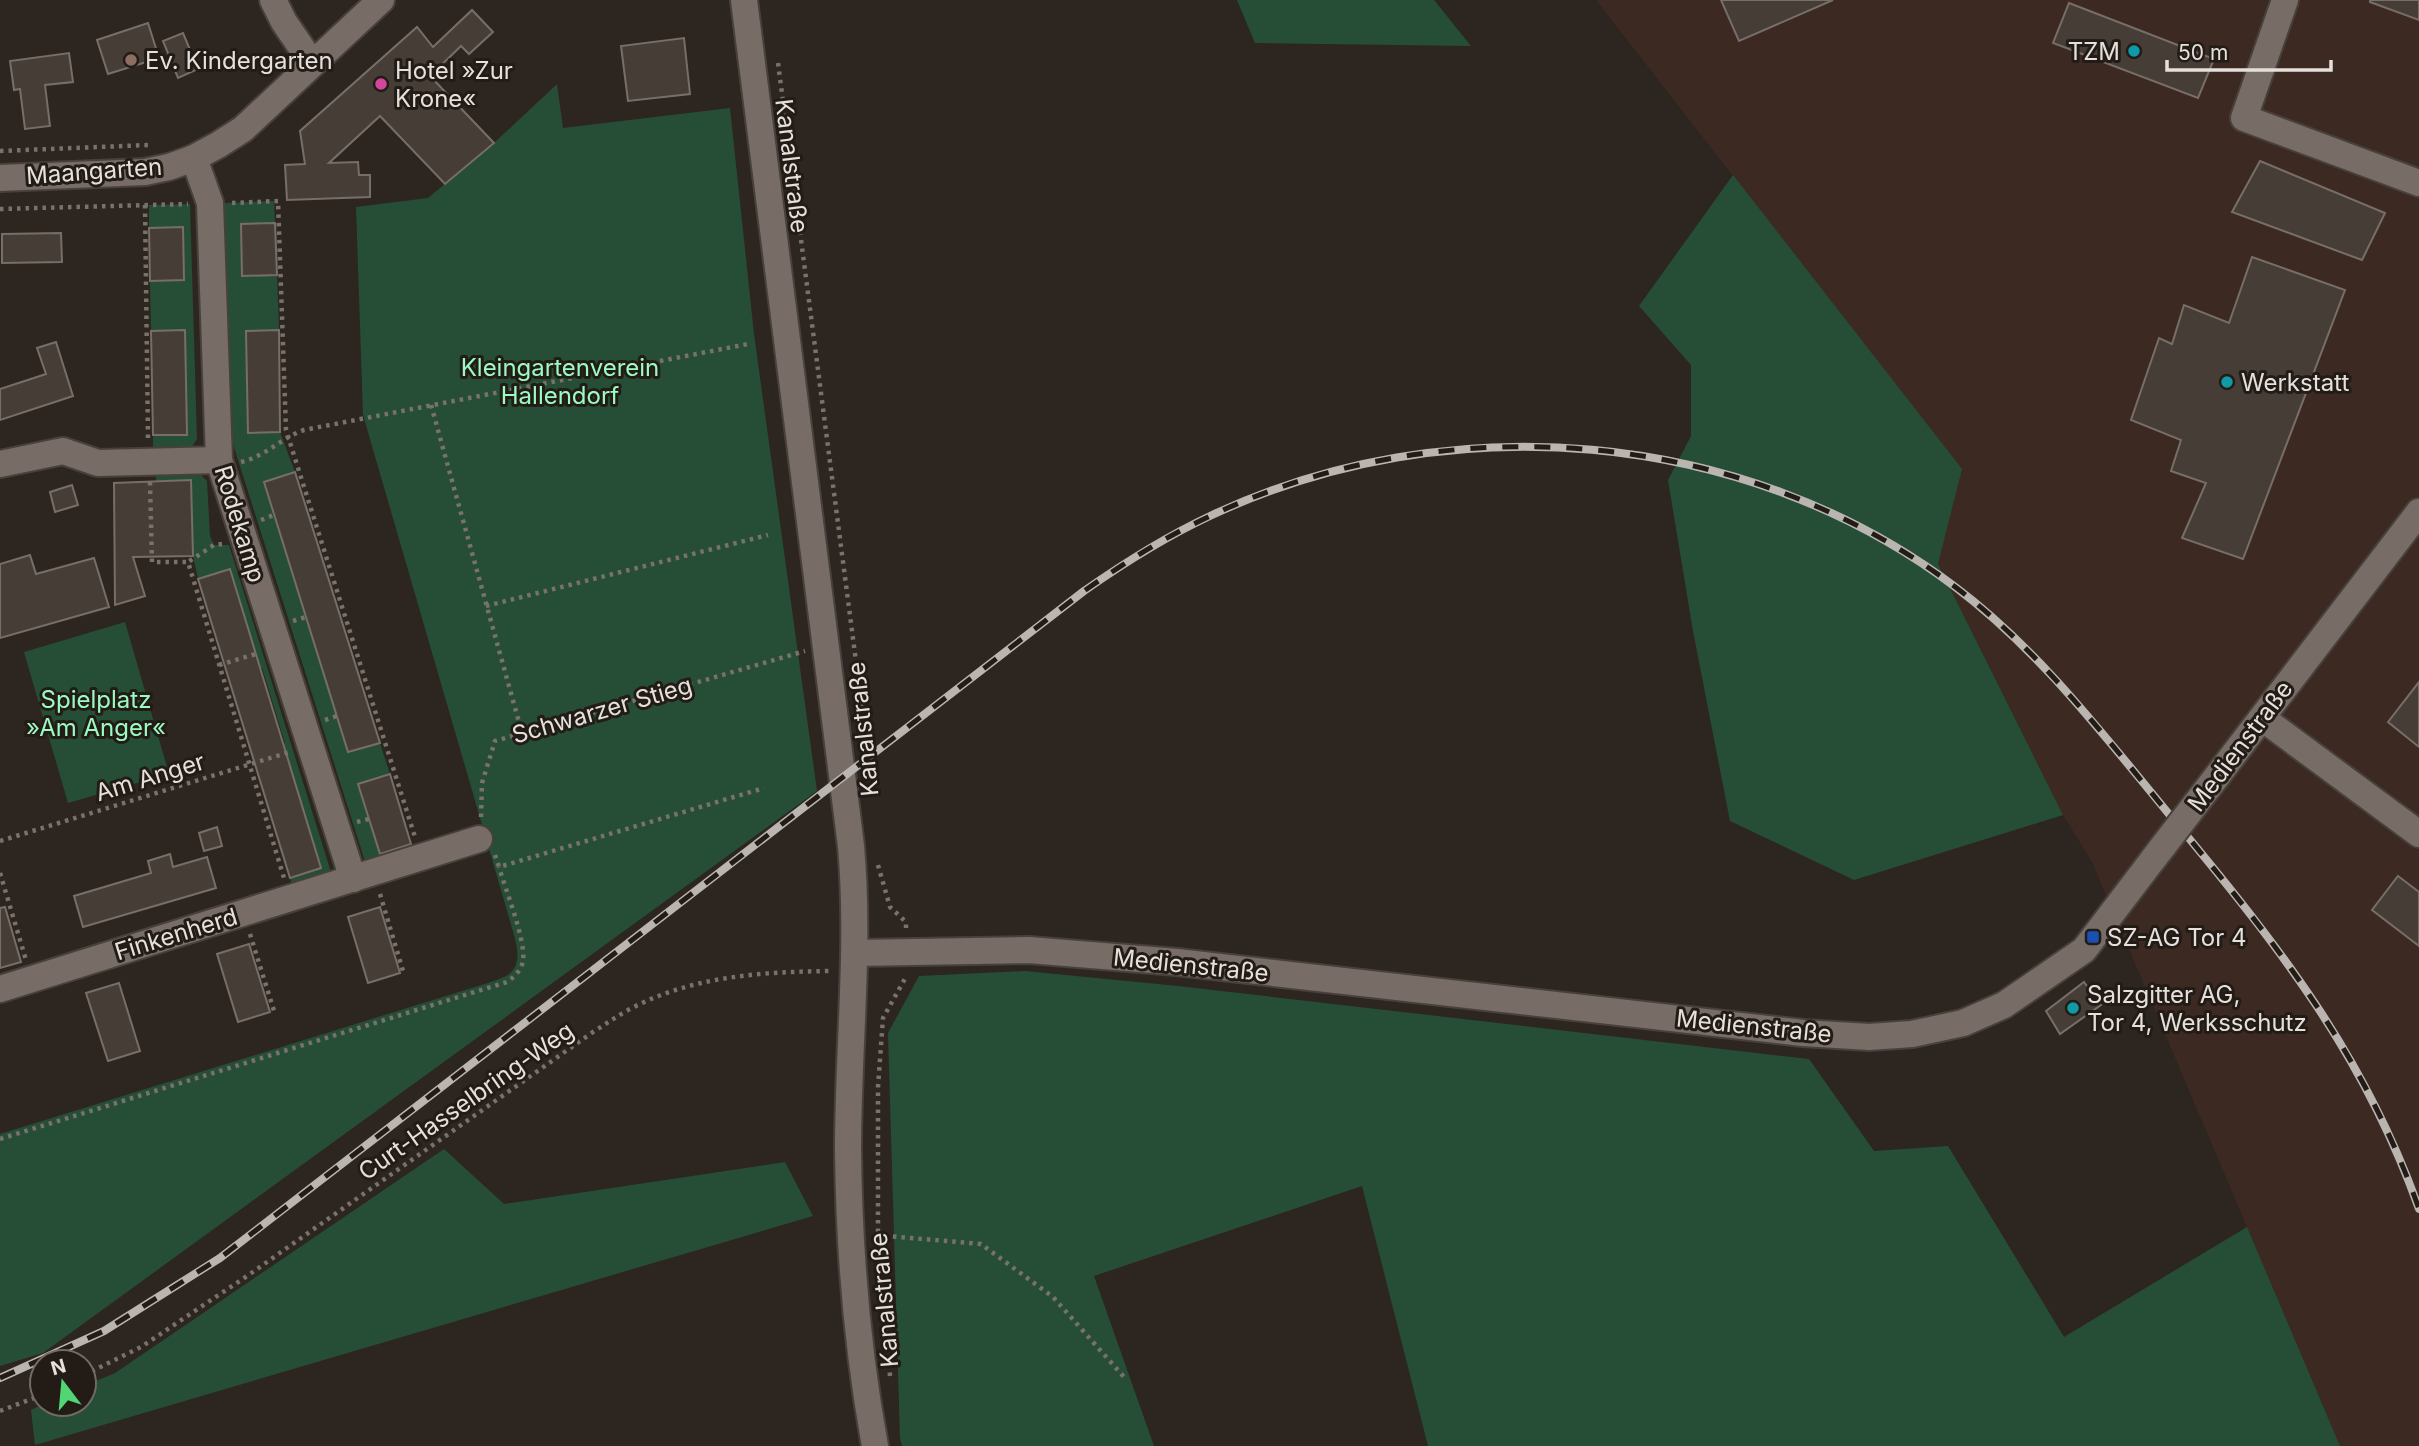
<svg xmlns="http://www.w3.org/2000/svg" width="2419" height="1446" viewBox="0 0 2419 1446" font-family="Inter,sans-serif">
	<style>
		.industrial { fill: #3c2a22 }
		.green { fill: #264e37 }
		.building { fill: #453d36; stroke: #776e67; stroke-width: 2 }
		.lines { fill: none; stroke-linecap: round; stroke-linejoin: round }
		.minor-casing { stroke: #47403c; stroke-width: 30 }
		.path { stroke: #78716c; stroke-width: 4.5; stroke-dasharray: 3.5 5; stroke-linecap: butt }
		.minor { stroke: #776d66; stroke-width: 26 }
		.rail-casing { stroke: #bab5b0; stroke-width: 8 }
		.rail { stroke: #231c16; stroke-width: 5; stroke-dasharray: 16; stroke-linecap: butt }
		.minor-bridge-casing { stroke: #47403c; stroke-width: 30; stroke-linecap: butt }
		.minor-bridge { stroke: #776d66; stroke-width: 26 }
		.culture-dot { fill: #0f9aa8; stroke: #231c16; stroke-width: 2.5 }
		.education-dot { fill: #8d6e63; stroke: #231c16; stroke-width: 2.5 }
		.hotel-dot { fill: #d1479c; stroke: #231c16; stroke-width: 2.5 }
		.transit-dot { fill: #1a4fb4; stroke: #231c16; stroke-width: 2.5 }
		.labels { text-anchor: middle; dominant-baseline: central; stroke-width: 6; stroke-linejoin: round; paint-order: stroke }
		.poi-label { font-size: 24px; fill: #e5e0dc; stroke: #231c16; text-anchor: start }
		.street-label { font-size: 24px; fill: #e5e0dc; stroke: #231c16 }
		.park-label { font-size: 24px; fill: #9afac1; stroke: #231c16 }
	</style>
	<rect width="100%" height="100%" fill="#2d251f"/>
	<!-- industrial -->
	<polygon class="industrial" points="1596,0 2419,0 2419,1446 2340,1446 2092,862 2063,815 1938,564 1961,469"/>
	<!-- green -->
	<g class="green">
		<polygon points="1237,0 1434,0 1471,46 1255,43"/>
		<path d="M557 84 563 128 730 108 754 334 817 791 43 1353 0 1366V1134L488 983C495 980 504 978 509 974 525 962 514 937 510 921L363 415 356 207 428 198 494 143Z"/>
		<polygon points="1733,175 1962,469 1938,564 2063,815 1854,880 1730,821 1693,631 1668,480 1691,436 1691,365 1639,306"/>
		<polygon points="274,201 275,223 241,225 243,276 277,275 279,330 246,331 248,432 280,432 295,472 264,482 288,557 319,547 327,572 296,582 319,654 350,645 358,670 326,681 348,752 380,743 390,774 358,784 380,855 412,846 417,859 369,874 232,441 224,203"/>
		<polygon points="190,204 197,439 189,451 153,452 153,435 187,434 185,331 151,331 150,281 184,280 183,228 149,228 149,205"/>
		<polygon points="200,474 207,481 210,536 214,545 229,545 335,885 296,897 290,878 321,868 292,772 252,753 285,743 262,668 229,678 252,639 231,570 198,579 193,556 191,480 156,481 156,475"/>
		<polygon points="125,622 169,774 68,803 24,652"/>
		<polygon points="1025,971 1178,986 1809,1059 1874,1151 1948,1146 2064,1337 2247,1227 2340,1446 1428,1446 1362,1186 1094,1276 1154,1446 902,1446 900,1438 888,1033 919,976"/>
		<polygon points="444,1149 504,1204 785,1162 813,1216 35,1445 31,1410 43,1404 84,1404 84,1386 115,1373"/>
	</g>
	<!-- building -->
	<g class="building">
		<polygon points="1721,0 1833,0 1739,41"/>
		<polygon points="2370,0 2419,0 2419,20 2370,2"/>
		<polygon points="2069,3 2214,59 2198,98 2053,43"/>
		<polygon points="472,10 493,32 469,54 461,46 430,76 494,143 445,184 380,116 329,163 358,162 359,175 370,175 370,197 287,200 285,165 305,164 300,131 417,27 433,47"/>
		<polygon points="148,23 159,58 108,74 97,40"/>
		<polygon points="183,33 198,69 178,78 163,41"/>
		<polygon points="684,38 690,94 628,101 621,46"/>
		<polygon points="69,53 73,82 45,85 50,126 25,129 20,89 14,90 10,61"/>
		<polygon points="2260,161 2385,213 2362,260 2232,212"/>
		<polygon points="275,223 277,275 242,276 241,224"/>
		<polygon points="183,227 184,280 150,281 149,228"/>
		<polygon points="61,233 62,262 2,263 2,234"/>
		<polygon points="2252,257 2345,290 2243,559 2182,538 2206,483 2171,471 2181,440 2131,420 2159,338 2172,344 2184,305 2229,323"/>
		<polygon points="185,330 187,435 153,435 151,331"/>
		<polygon points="279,330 280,432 248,433 246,331"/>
		<polygon points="56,342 73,396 0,420 0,389 46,374 37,348"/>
		<polygon points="295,472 380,743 348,752 264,482"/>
		<polygon points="191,480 193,556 133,557 145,596 115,605 114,483"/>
		<polygon points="72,485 78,505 55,512 50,492"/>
		<polygon points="30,555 36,574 94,558 109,607 0,638 0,564"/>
		<polygon points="230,569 321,868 290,878 198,579"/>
		<polygon points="2419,682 2419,747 2388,722"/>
		<polygon points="390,774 411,844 380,854 358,784"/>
		<polygon points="217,827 222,846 204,851 199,833"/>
		<polygon points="170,854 173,867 207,857 216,888 83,927 74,896 151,873 148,861"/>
		<polygon points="2398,876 2419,892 2419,946 2372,910"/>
		<polygon points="5,907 21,962 0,968 0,908"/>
		<polygon points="380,907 400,973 368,983 348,917"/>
		<polygon points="249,944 270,1012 238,1022 217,954"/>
		<polygon points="2084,982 2101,1005 2060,1034 2046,1011"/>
		<polygon points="119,983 140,1051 108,1061 86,993"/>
	</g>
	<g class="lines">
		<!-- minor casing -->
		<g class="minor-casing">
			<g id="minor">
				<polyline points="273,0 284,22 312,63"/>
				<path d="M744 0 851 846C860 947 848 1048 848 1149 849 1249 857 1348 875 1446"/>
				<polyline points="2285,0 2244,118 2419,183"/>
				<polyline points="194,158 210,203 219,460 353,879"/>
				<polyline points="0,178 145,172 169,167 194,158 218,145 243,129 381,0"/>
				<polyline points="0,464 63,451 98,463 219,460"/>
				<polyline points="2262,718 2419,834"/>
				<polyline points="2218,775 2419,512"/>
				<polyline points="855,953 1029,950 1177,962 1803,1033 1869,1037 1912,1034 1963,1023 2004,1005 2084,950 2154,858"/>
				<polyline points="0,989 479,839"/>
			</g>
		</g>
		<!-- path -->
		<g class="path">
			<polyline points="778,63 861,700 865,752"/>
			<polyline points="0,151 148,145"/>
			<polyline points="232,203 278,201 286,430 415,837"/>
			<polyline points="145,205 148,439"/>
			<polyline points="0,209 188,204"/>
			<polyline points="431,405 522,733"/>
			<path d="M241 462C266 456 281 438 304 430L748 344"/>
			<polyline points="150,482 152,562 188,562"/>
			<polyline points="261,520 274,515"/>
			<polyline points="222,544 214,545 188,562 284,878"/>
			<polyline points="486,606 768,535"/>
			<polyline points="293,621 306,617"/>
			<polyline points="219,665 259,653"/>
			<polyline points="325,720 337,716"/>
			<polyline points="481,817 482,783 495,741 805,651"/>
			<polyline points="357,822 369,819"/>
			<polyline points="0,841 290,752"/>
			<polyline points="495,855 499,867 764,788"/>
			<polyline points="878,865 890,907 906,922 906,931"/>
			<polyline points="0,873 26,960"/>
			<polyline points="380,894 403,971"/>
			<polyline points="250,934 275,1014"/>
			<path d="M0 1139 507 982C514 977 522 970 523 960 526 941 505 888 499 867"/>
			<polyline points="876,1235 981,1244 1053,1297 1124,1377"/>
			<path d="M84 1375 141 1347 250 1274 593 1032C606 1024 617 1016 630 1009 692 976 761 972 830 971"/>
			<polyline points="890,1376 878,1235 878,1087 883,1018 907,975"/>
			<polyline points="0,1411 42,1395"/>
		</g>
		<!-- minor -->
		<use href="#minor" class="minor"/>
		<!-- rail casing -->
		<g class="rail-casing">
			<path id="rail" d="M0 1378 104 1331 220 1258 1084 591C1124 563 1165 537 1210 516 1447 404 1744 428 1954 586 2042 652 2108 741 2178 825 2280 948 2365 1056 2419 1209"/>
		</g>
		<!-- rail -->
		<use href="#rail" class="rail"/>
		<!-- minor-bridge casing -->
		<g class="minor-bridge-casing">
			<polyline id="minor-bridge" points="2154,858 2218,775"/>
		</g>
		<!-- minor-bridge -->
		<use href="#minor-bridge" class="minor-bridge"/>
	</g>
	<!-- markers -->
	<g class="culture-dot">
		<circle cx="2134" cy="51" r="7"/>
		<circle cx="2227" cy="382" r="7"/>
		<circle cx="2073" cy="1008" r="7"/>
	</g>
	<circle class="education-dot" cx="131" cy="60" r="7"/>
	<circle class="hotel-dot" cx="381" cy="84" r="7"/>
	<rect class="transit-dot" x="2086" y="930" width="14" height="14" rx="3.5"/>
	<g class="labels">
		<!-- poi labels -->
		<g class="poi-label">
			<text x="2120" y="51" text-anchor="end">TZM</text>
			<text x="145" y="60">Ev. Kindergarten</text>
			<text x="395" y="70">Hotel »Zur<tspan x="395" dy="28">Krone«</tspan></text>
			<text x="2241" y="382">Werkstatt</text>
			<text x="2107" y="937">SZ-AG Tor 4</text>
			<text x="2087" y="994">Salzgitter AG,<tspan x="2087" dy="28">Tor 4, Werksschutz</tspan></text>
		</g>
		<!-- street labels -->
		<g class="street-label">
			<text transform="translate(792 166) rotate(83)">Kanalstraße</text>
			<text transform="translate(94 171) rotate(-4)">Maangarten</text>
			<text transform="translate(240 524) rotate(73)">Rodekamp</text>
			<text transform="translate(602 710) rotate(-16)">Schwarzer Stieg</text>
			<text transform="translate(863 729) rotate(-96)">Kanalstraße</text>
			<text transform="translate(2240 746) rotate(-53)">Medienstraße</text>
			<text transform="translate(150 777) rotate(-17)">Am Anger</text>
			<text transform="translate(176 934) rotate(-17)">Finkenherd</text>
			<text transform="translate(1191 965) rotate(6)">Medienstraße</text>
			<text transform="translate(1754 1026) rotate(6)">Medienstraße</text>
			<text transform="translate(466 1101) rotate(-35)">Curt-Hasselbring-Weg</text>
			<text transform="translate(884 1300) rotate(-95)">Kanalstraße</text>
		</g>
		<!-- park labels -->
		<g class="park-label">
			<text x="560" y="367">Kleingartenverein<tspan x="560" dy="28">Hallendorf</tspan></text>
			<text x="96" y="699">Spielplatz<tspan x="96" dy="28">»Am Anger«</tspan></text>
		</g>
	</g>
	<!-- north arrow -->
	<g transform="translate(63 1383) rotate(344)"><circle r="33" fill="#231c16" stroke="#716a65" stroke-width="2"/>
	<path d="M0-5L12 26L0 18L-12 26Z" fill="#52d673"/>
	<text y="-10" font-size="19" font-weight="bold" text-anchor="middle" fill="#e5e0dc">N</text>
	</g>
	<!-- scale -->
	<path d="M2167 60v10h164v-10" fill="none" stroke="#e5e0dc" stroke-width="3.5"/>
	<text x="2178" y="60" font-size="21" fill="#e5e0dc" stroke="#231c16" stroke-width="5" paint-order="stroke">50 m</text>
</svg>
